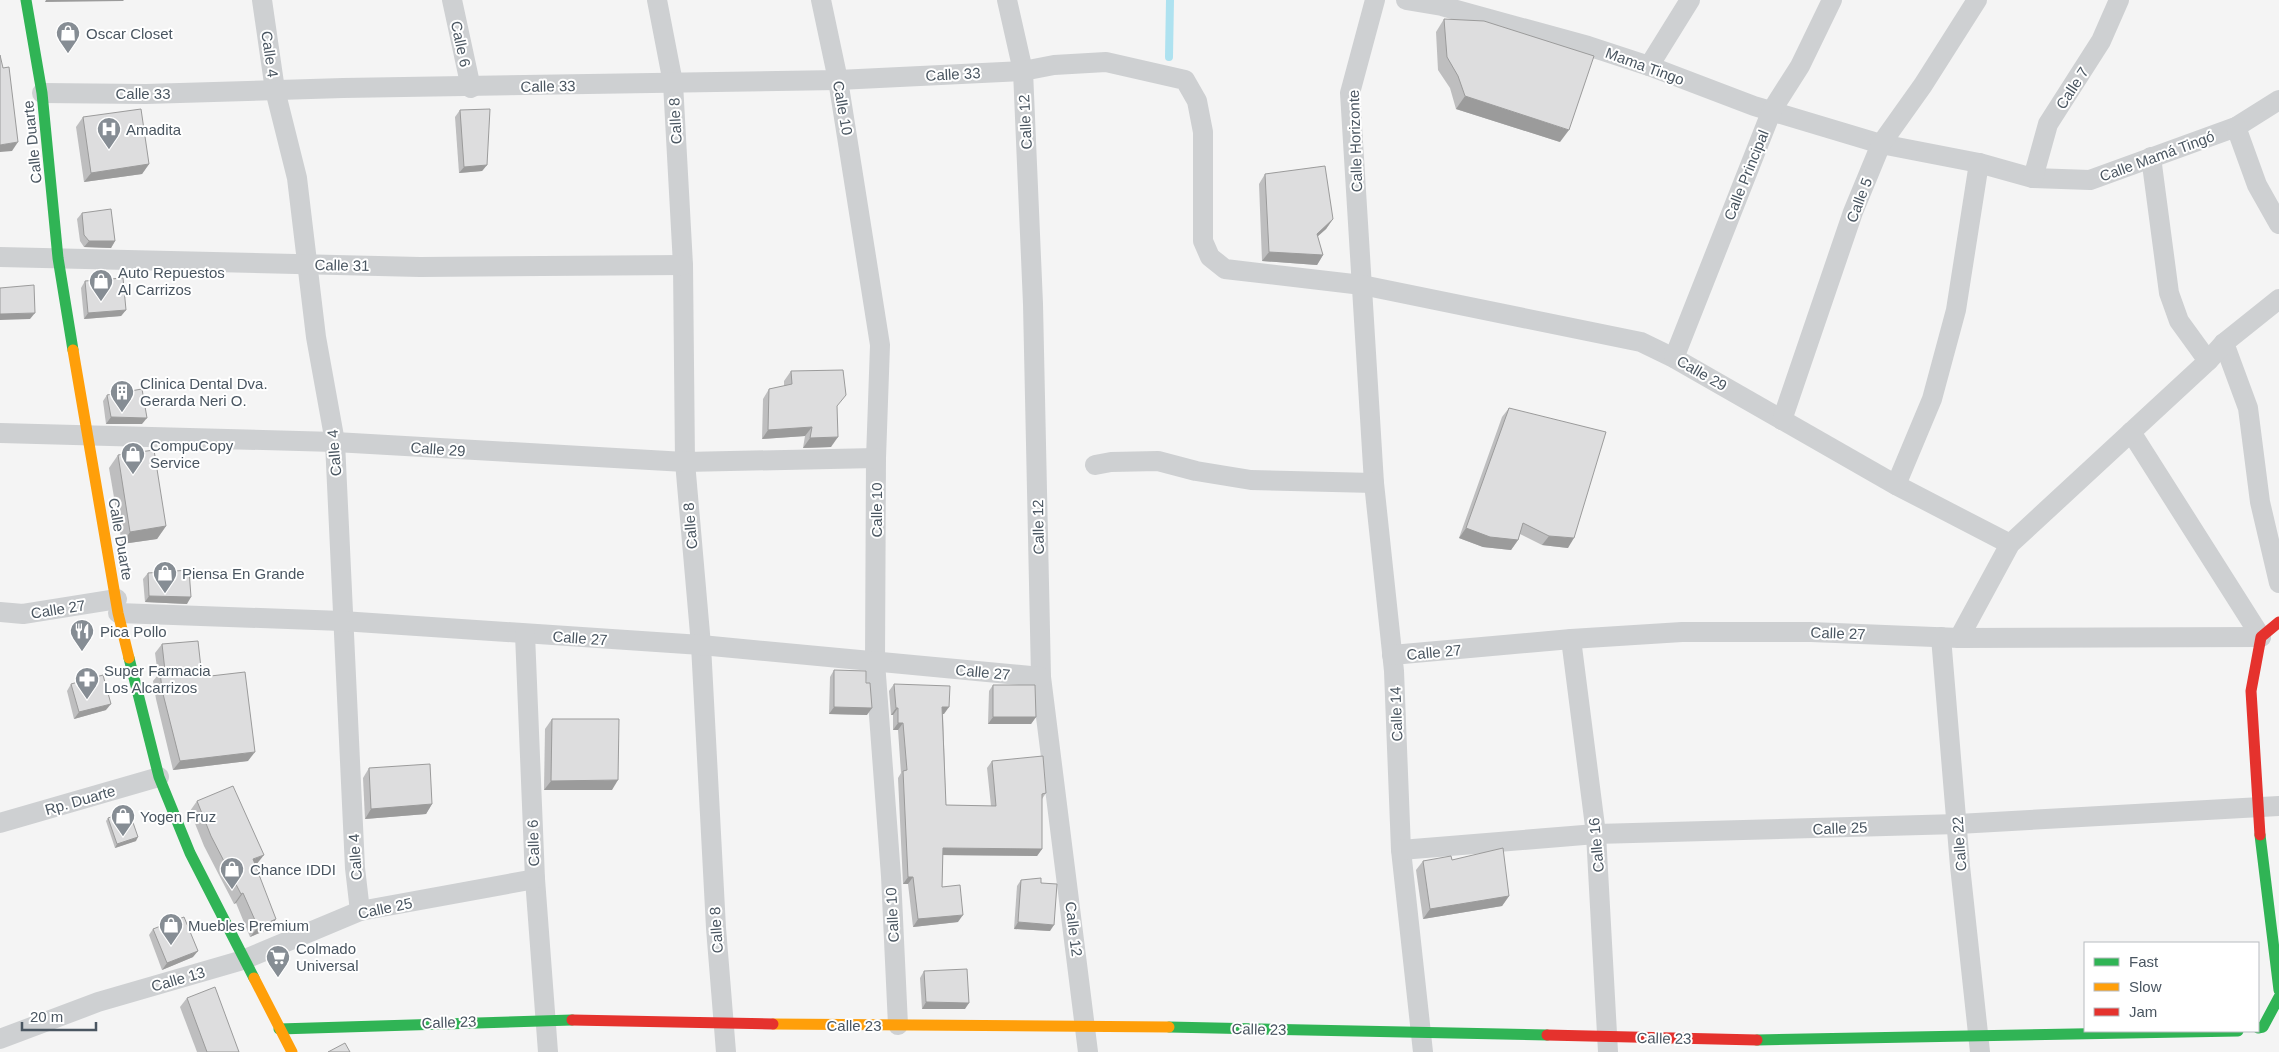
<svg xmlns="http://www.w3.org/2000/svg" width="2279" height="1052" viewBox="0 0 2279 1052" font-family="Arial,sans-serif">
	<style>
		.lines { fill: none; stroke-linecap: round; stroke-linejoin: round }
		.stream { stroke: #aee2f0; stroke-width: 8 }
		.street { stroke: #ced0d2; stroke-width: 20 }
		.fast { stroke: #30b455; stroke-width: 11 }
		.slow { stroke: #ff9f0a; stroke-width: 11 }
		.jam { stroke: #e5322d; stroke-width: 11 }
		.wall { fill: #bebebf }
		.shaded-wall { fill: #9b9b9b }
		.building { fill: #ddddde; stroke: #9b9b9b }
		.labels { text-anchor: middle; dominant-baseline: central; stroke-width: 4; stroke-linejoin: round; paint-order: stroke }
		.poi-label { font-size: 15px; fill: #4a5661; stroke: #fff; text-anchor: start }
		.street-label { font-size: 15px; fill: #4a5661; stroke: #fff }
	</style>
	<rect width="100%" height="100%" fill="#f4f4f4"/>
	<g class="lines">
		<!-- stream -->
		<polyline class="stream" points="1169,57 1170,0"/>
		<!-- street -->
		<g class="street">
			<polyline points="262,0 275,90 297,178 316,337 335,442 355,868 360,911"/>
			<polyline points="452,0 471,88"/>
			<polyline points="657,0 673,83 683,265 685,462 701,645 716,928 726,1052"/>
			<polyline points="821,0 838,80 880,345 876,458 875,662 891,876 898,1025"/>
			<polyline points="1007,0 1023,71 1033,304 1041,677 1088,1052"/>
			<polyline points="1375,0 1350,93 1374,483 1394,671 1401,850 1423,1052"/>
			<polyline points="1406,0 1442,6 1588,46 1649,66 1754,106 1881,144 1979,163 2033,178 2090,180 2236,127 2279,100"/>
			<polyline points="1649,66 1690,0"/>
			<polyline points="42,93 146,94 343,88 838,80 1023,71 1054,65 1106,62 1185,80 1197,101 1203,132 1203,241 1210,257 1225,269 1362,285 1641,342 1674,358 1896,485 2010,544"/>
			<polyline points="2236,127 2257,185 2279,224"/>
			<polyline points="2151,157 2169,293 2179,321 2208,361"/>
			<polyline points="2033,178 2048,124 2101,41 2119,0"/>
			<polyline points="0,257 420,267 683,265"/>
			<polyline points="2224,343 2248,408 2260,502 2279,583"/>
			<polyline points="1674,358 1772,110 1800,66 1832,0"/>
			<polyline points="1782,420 1853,212 1881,144 1923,85 1977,0"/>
			<polyline points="2131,432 2261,637"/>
			<polyline points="0,433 335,442 685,462 876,458"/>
			<polyline points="1095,465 1111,462 1158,461 1196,471 1251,480 1374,483"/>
			<polyline points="1896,485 1932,399 1956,310 1979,163"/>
			<polyline points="0,612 23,614 117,599"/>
			<polyline points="118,613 342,621 701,645 1041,677"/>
			<polyline points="525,634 535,879 548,1052"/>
			<polyline points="1941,637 1960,866 1980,1052"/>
			<polyline points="1959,638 2010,544 2208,361 2224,343 2279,299"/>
			<polyline points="1571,639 1596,834 1608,1052"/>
			<polyline points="1392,655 1571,639 1682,632 1811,632 1959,638 2261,637"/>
			<polyline points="0,823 159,777"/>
			<polyline points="1401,850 1596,834 1958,824 2279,806"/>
			<polyline points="0,1039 98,1002 243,960 360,911 535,879"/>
		</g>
		<!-- fast -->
		<g class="fast">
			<polyline points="26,0 42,93 58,258 73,350"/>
			<polyline points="129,658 159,777 190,853 254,978"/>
			<polyline points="2260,835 2279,990"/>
			<polyline points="1169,1027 1547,1035"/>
			<polyline points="2258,1028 2263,1027 2279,997"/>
			<polyline points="279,1029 572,1020"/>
			<polyline points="1757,1040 2238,1031"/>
		</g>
		<!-- slow -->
		<g class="slow">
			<polyline points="73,350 118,613 129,658"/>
			<polyline points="254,978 292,1052"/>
			<polyline points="773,1024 1169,1027"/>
		</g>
		<!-- jam -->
		<g class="jam">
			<polyline points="2260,835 2251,691 2261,637 2279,622"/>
			<polyline points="572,1020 773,1024"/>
			<polyline points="1547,1035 1757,1040"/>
		</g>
	</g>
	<!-- wall -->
	<g class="wall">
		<polygon points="1444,19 1560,142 1456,109 1450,88 1438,70 1436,32"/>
		<polygon points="460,110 487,165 482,171 459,173 455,117"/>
		<polygon points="83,117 149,164 142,174 84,182 76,127"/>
		<polygon points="1265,174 1333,219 1326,229 1317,237 1323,255 1317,265 1262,261 1259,184"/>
		<polygon points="82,213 115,241 111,248 84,247 80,241 77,219"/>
		<polygon points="85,281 126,310 121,316 84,319 81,288"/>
		<polygon points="791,371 837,407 831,447 803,448 805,436 762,439 763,399 769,389 784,386 784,381"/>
		<polygon points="107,395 142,424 106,424 103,401"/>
		<polygon points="1509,408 1568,548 1542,545 1520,534 1518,540 1511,550 1483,547 1459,538 1502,417"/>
		<polygon points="118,455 166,526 157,539 122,544 109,468"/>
		<polygon points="148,573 187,604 145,602 143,579"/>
		<polygon points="162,644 202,677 248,761 173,770 156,699 153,681 158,675 155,653"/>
		<polygon points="834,670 866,683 867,715 829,714 830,677"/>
		<polygon points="71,684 106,710 74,719 67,691"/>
		<polygon points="894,684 944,714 943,714 946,805 991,806 987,768 992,761 1046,793 1042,799 1042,849 1037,856 943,855 942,887 958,922 913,927 908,884 903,884 898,778 901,773 898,730 893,730 893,715 891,715 889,691"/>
		<polygon points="993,685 1036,717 1031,724 988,724 989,691"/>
		<polygon points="552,719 612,790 544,790 545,729"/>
		<polygon points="369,768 432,804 426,814 365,819 363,778"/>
		<polygon points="197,801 256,865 255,865 269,929 250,937 236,903 234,904 204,846 190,811"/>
		<polygon points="108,818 136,841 115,848 106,821"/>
		<polygon points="1423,861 1509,896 1502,906 1423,919 1416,870"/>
		<polygon points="1021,880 1041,883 1050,931 1014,929 1017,886"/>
		<polygon points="153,929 193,957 162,970 149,935"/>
		<polygon points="924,971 965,1009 922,1009 920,978"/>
		<polygon points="187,998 239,1052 197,1052 180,1007"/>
	</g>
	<!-- shaded-wall -->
	<g class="shaded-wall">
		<polygon points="46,0 124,0 123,1 45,2"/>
		<polygon points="1465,96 1569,130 1560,142 1456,109"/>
		<polygon points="18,142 12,151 0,152 0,145"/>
		<polygon points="149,164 142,174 84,182 91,173"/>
		<polygon points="487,165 482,171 459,173 464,167"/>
		<polygon points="1333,219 1326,229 1310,243 1317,234"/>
		<polygon points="89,241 115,241 111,248 84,247"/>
		<polygon points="1269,252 1323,255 1317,265 1262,261"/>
		<polygon points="126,310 121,316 84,319 88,313"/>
		<polygon points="35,313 30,319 0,320 0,314"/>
		<polygon points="111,417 147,418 142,424 106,424"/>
		<polygon points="812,427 805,436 762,439 768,430"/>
		<polygon points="838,437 831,447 803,448 810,438"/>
		<polygon points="166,526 157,539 122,544 130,532"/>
		<polygon points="1466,528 1518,540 1511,550 1483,547 1459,538"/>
		<polygon points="1549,536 1574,538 1568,548 1542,545"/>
		<polygon points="149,596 191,597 187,604 145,602"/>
		<polygon points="111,704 106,710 74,719 79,712"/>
		<polygon points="834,707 872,708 867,715 829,714"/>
		<polygon points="942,707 949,707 944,714 937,714"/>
		<polygon points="896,708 898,708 893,715 891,715"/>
		<polygon points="993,717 1036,717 1031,724 988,724"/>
		<polygon points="898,723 903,723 898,730 893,730"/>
		<polygon points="255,752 248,761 173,770 180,761"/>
		<polygon points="618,780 612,790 544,790 551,781"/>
		<polygon points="432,804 426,814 365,819 371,809"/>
		<polygon points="138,837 136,841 115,848 117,844"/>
		<polygon points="943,848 1042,849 1037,856 938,855"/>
		<polygon points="264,855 256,865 246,869 253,859"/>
		<polygon points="908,877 913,877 908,884 903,884"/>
		<polygon points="243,893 236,903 234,904 241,894"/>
		<polygon points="1509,896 1502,906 1423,919 1430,909"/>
		<polygon points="963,915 958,922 913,927 918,919"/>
		<polygon points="276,919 269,929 250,937 258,927"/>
		<polygon points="1018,922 1054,925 1050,931 1014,929"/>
		<polygon points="198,951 193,957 162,970 167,963"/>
		<polygon points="926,1002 969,1003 965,1009 922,1009"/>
	</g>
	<!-- building -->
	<g class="building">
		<polygon points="1444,19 1484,21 1594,56 1569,130 1465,96 1458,76 1447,57"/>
		<polygon points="0,55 3,68 9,67 18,142 0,145"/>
		<polygon points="141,109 149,164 91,173 83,117"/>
		<polygon points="490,109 487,165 464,167 460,110"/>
		<polygon points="1325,166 1333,219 1317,234 1323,255 1269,252 1265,174"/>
		<polygon points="111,209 115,241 89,241 84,235 82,213"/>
		<polygon points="123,278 126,310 88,313 85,281"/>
		<polygon points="34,285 35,313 0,314 0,288"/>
		<polygon points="843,370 846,395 837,406 838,437 810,438 812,427 768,430 769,389 792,384 791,371"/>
		<polygon points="142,389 147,418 111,417 107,395"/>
		<polygon points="1509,408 1606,432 1574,538 1549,536 1523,523 1518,540 1490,537 1466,528"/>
		<polygon points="154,450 166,526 130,532 118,455"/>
		<polygon points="189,570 191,597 149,596 148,573"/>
		<polygon points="198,641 202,677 245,672 255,752 180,761 162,690 160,671 165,671 162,644"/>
		<polygon points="834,670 866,671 866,683 870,683 872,708 834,707"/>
		<polygon points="103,675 111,704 79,712 71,684"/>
		<polygon points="894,684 950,686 949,707 942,707 946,805 996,806 992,761 1043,756 1046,793 1042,794 1042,849 943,848 942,887 960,885 963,915 918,919 913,877 908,877 903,771 907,770 903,723 898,723 898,708 896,708"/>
		<polygon points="993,685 1035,685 1036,717 993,717"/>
		<polygon points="552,719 619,719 618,780 551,781"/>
		<polygon points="430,764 432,804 371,809 369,768"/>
		<polygon points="233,786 264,855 253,859 276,919 258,927 243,893 241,894 211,836 197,801"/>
		<polygon points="129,811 138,837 117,844 108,818"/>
		<polygon points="1503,848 1509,896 1430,909 1423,861 1451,856 1452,860"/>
		<polygon points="1041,878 1041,883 1057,884 1054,925 1018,922 1021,880"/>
		<polygon points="184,917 198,951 167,963 153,929"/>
		<polygon points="967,969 969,1003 926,1002 924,971"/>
		<polygon points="215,987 239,1052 207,1052 187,998"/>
		<polygon points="345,1043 350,1052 328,1052"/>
	</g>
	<!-- icons -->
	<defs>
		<g id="shop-pin" transform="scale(1.25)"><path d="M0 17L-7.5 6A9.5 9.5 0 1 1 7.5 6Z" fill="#868d94" stroke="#fff"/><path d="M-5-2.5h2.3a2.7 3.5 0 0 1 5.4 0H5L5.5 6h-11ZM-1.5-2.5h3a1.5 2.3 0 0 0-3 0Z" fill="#fff"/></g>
		<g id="hospital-pin" transform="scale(1.25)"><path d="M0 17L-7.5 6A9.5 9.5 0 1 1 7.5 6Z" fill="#868d94" stroke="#fff"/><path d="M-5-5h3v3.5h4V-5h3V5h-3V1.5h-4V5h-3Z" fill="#fff"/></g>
		<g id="building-pin" transform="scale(1.25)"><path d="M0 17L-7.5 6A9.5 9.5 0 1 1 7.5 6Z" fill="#868d94" stroke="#fff"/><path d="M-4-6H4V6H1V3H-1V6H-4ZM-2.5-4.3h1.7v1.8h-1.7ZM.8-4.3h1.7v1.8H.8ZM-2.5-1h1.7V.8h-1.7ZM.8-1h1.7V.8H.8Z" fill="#fff"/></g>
		<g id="restaurant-pin" transform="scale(1.25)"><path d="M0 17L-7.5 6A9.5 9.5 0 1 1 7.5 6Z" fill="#868d94" stroke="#fff"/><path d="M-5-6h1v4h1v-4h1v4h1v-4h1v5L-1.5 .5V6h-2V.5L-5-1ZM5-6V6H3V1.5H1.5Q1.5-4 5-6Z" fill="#fff"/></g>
		<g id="pharmacy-pin" transform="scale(1.25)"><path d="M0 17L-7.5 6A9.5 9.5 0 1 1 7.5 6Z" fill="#868d94" stroke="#fff"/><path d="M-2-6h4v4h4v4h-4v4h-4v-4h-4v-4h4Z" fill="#fff"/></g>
		<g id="supermarket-pin" transform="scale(1.25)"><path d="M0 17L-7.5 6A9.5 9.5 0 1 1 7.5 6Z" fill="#868d94" stroke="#fff"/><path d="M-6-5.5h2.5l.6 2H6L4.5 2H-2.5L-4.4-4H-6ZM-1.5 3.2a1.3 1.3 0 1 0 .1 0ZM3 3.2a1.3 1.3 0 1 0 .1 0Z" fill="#fff"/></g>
	</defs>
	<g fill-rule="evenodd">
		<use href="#shop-pin" x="68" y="33"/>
		<use href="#hospital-pin" x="109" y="129"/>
		<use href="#shop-pin" x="101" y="281"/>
		<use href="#building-pin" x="122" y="392"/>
		<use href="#shop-pin" x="133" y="454"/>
		<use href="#shop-pin" x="165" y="573"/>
		<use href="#restaurant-pin" x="82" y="631"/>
		<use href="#pharmacy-pin" x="87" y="679"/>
		<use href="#shop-pin" x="123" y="816"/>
		<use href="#shop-pin" x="232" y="869"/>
		<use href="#shop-pin" x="171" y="925"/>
		<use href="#supermarket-pin" x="278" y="957"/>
	</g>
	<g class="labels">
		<!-- poi labels -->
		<g class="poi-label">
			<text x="86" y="33">Oscar Closet</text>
			<text x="126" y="129">Amadita</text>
			<text x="118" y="272">Auto Repuestos<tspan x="118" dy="17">Al Carrizos</tspan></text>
			<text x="140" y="383">Clinica Dental Dva.<tspan x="140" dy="17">Gerarda Neri O.</tspan></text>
			<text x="150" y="445">CompuCopy<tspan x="150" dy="17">Service</tspan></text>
			<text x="182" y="573">Piensa En Grande</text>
			<text x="100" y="631">Pica Pollo</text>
			<text x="104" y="670">Super Farmacia<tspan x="104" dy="17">Los Alcarrizos</tspan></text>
			<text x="140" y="816">Yogen Fruz</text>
			<text x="250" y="869">Chance IDDI</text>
			<text x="188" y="925">Muebles Premium</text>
			<text x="296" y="948">Colmado<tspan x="296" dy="17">Universal</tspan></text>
		</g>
		<!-- street labels -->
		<g class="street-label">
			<text transform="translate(461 44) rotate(78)">Calle 6</text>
			<text transform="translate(270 54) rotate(82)">Calle 4</text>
			<text transform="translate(1645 66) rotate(20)">Mama Tingo</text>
			<text transform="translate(953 74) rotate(-3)">Calle 33</text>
			<text transform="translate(548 86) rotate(-1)">Calle 33</text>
			<text transform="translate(2072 88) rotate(-57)">Calle 7</text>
			<text x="143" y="93">Calle 33</text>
			<text transform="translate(843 108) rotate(80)">Calle 10</text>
			<text transform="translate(675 121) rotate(-93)">Calle 8</text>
			<text transform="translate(1025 122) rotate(-93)">Calle 12</text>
			<text transform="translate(1355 141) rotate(-92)">Calle Horizonte</text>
			<text transform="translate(32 142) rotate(-96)">Calle Duarte</text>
			<text transform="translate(2157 156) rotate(-20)">Calle Mamá Tingó</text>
			<text transform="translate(1746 175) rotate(-68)">Calle Principal</text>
			<text transform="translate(1859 200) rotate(-69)">Calle 5</text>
			<text transform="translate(342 265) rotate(1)">Calle 31</text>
			<text transform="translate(1702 373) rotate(30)">Calle 29</text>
			<text transform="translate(438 449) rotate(4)">Calle 29</text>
			<text transform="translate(334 453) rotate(-95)">Calle 4</text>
			<text transform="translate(876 510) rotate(-90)">Calle 10</text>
			<text transform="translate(690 526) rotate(-95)">Calle 8</text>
			<text transform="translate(1038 527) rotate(-91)">Calle 12</text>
			<text transform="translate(121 539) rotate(80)">Calle Duarte</text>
			<text transform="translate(58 609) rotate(-9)">Calle 27</text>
			<text transform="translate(1838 633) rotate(2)">Calle 27</text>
			<text transform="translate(580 638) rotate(4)">Calle 27</text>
			<text transform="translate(1434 652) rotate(-5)">Calle 27</text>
			<text transform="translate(983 672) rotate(5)">Calle 27</text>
			<text transform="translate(1396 714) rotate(-92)">Calle 14</text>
			<text transform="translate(80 800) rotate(-16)">Rp. Duarte</text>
			<text transform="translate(1840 828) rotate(-2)">Calle 25</text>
			<text transform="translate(533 843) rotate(-92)">Calle 6</text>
			<text transform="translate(1959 844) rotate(-94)">Calle 22</text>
			<text transform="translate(1596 845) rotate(-95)">Calle 16</text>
			<text transform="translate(355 857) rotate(-94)">Calle 4</text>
			<text transform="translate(385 908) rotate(-12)">Calle 25</text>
			<text transform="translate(892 915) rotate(-93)">Calle 10</text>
			<text transform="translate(1074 929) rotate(83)">Calle 12</text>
			<text transform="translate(716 930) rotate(-94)">Calle 8</text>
			<text transform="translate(178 979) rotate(-16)">Calle 13</text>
			<text transform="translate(449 1022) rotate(-2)">Calle 23</text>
			<text x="854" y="1025">Calle 23</text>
			<text transform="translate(1259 1029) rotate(1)">Calle 23</text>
			<text transform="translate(1664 1038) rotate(1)">Calle 23</text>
		</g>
	</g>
	<!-- legend -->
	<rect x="2084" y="942" width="175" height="90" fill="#ffffff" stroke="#b7bbc0"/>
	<rect x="2094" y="958" width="25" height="8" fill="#30b455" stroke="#b7bbc0"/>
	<text x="2129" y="967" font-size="15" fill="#4a5661">Fast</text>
	<rect x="2094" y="983" width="25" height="8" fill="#ff9f0a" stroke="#b7bbc0"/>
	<text x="2129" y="992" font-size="15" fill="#4a5661">Slow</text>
	<rect x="2094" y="1008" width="25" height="8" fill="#e5322d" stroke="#b7bbc0"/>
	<text x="2129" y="1017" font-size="15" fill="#4a5661">Jam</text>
	<!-- scale -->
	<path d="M22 1022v8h74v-8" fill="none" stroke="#4a5661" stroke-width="2.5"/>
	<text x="30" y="1022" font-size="15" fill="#4a5661" stroke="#ffffff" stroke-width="4" paint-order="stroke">20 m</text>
</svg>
